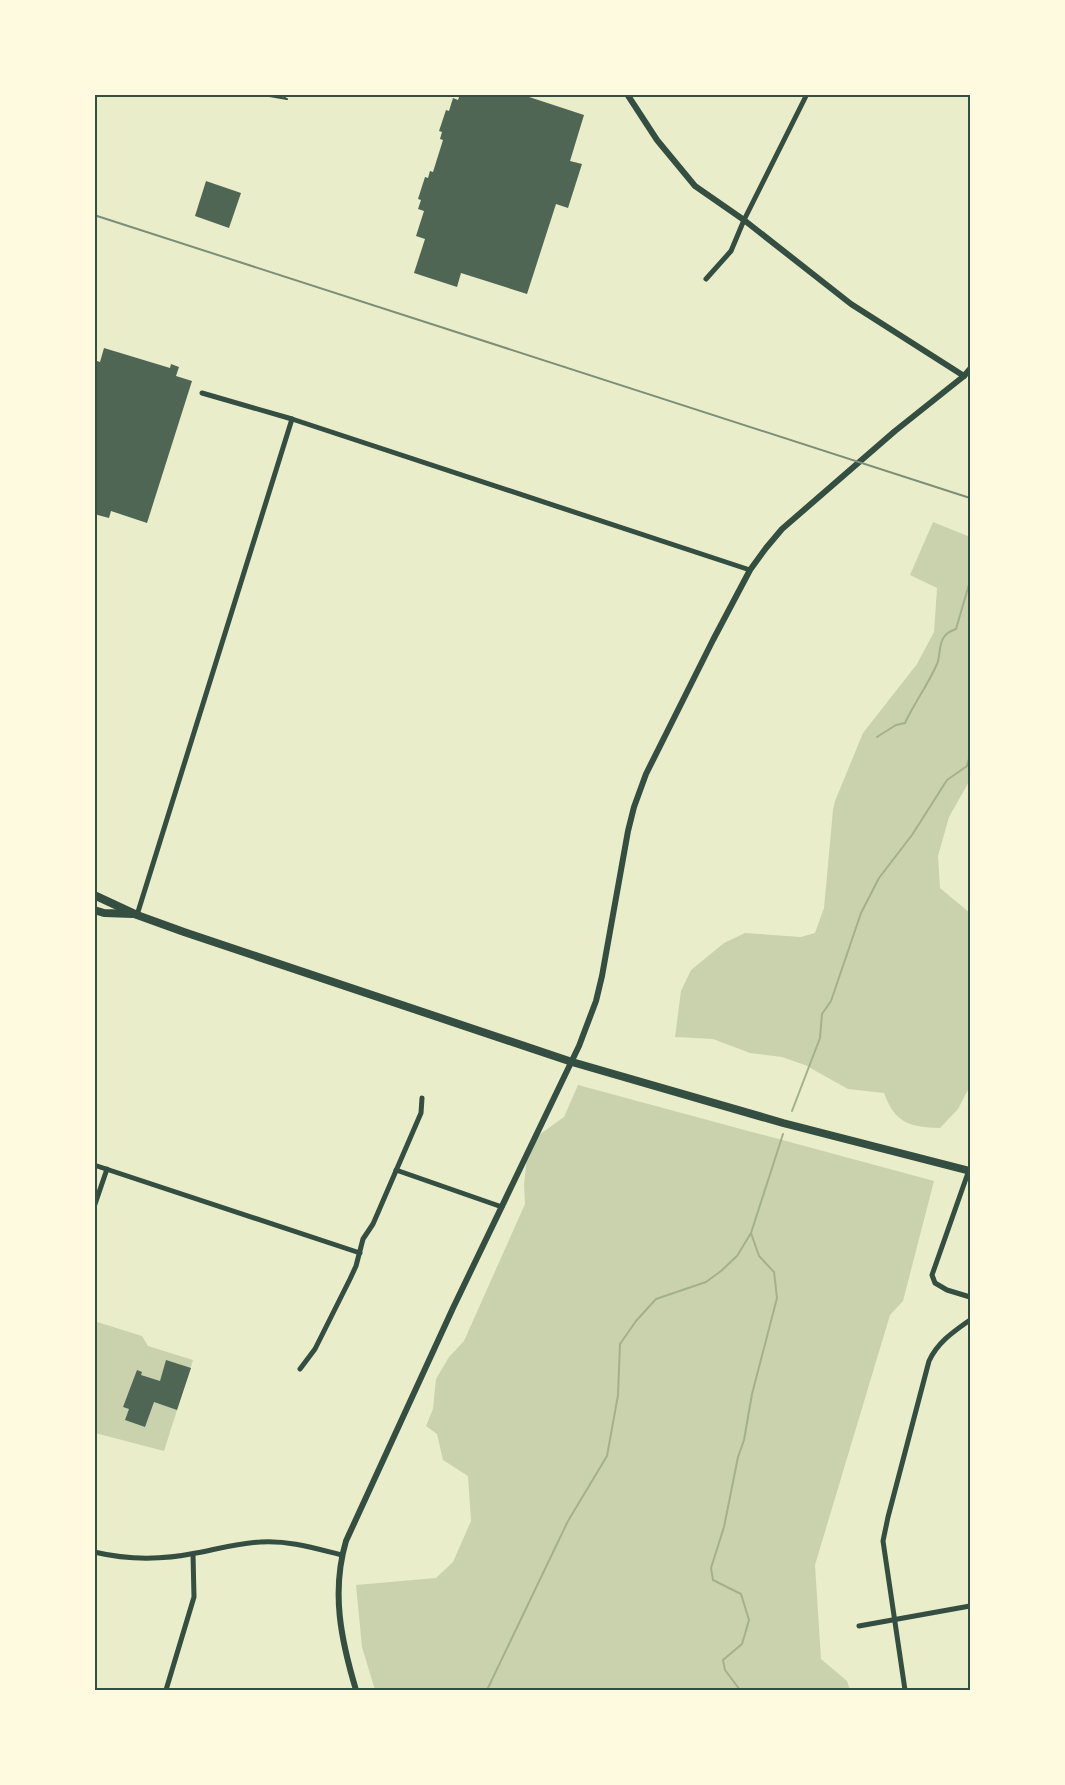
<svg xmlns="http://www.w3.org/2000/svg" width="1065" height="1785" viewBox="0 0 1065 1785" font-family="'PT Sans Narrow',sans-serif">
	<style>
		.green { fill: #cad2ad }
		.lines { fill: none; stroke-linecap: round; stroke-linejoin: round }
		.stream { stroke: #a3b18a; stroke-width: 2 }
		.building { fill: #4f6655 }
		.service { stroke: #344e41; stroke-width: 2 }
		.minor { stroke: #344e41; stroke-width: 5 }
		.tertiary { stroke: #344e41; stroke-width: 6 }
		.secondary { stroke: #344e41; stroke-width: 8 }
		.rail { stroke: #7c8e77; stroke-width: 2 }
		.neatline { fill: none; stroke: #344e41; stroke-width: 2 }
	</style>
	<rect width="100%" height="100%" fill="#e9edc9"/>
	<!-- green -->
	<g class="green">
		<path d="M933 522 970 537V780L949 817 938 856 940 888 970 913V1086L958 1109 940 1128C909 1127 895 1123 884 1093L848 1089 805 1065 782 1057 750 1053 713 1039 675 1037 681 991 691 970 724 943 745 933 801 937 815 933 824 908 833 810 835 801 863 733 917 664 934 632 937 588 910 575Z"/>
		<polygon points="578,1085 934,1181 903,1301 890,1315 815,1565 821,1659 847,1681 850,1690 375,1690 362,1647 356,1585 436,1578 453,1562 471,1521 468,1476 443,1460 437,1434 426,1426 433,1409 436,1379 449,1357 464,1341 525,1204 524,1184 527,1158 539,1135 564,1117"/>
		<polygon points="94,1321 142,1336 148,1346 193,1360 164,1451 95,1433"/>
	</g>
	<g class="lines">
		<!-- stream -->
		<g class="stream">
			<path d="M877 737 896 725 905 723C914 703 928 685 937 664 941 655 938 645 944 637 947 632 951 631 956 629L970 581"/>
			<polyline points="792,1111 820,1038 822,1014 831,1001 861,913 879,878 912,835 947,780 967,766 970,755"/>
			<polyline points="487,1690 568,1521 607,1456 618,1395 620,1344 636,1321 656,1299 706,1282 721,1271 737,1256 751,1233 783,1134"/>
			<polyline points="740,1690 725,1670 723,1660 742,1644 749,1620 741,1594 713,1580 711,1568 724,1527 738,1457 744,1440 752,1394 777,1298 774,1272 759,1256 751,1233"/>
		</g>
	</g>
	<!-- building -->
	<g class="building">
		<polygon points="460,94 520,94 584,115 570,161 582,164 568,208 556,204 527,294 461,273 457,287 414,273 425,239 416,236 424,211 418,209 421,200 418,199 425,177 428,178 430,171 433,172 443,140 440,139 442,132 439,131 446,110 449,111 453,98 458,100"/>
		<polygon points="206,181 241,193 229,228 195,216"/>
		<polygon points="104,348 170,368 171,364 179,367 176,376 192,381 147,523 111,511 109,518 94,514 94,360 100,362"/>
		<polygon points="166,1360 191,1368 177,1410 154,1402 145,1427 125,1420 129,1409 123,1407 137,1370 142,1372 141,1375 160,1381"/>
	</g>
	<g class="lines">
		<!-- service -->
		<g class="service">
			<polyline points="258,94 287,99"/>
			<polyline points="279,94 285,97"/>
		</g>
		<!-- minor -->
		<g class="minor">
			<polyline points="706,279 731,251 744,220 807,94"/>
			<polyline points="202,393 292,419 750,570"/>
			<polyline points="137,915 292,419"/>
			<polyline points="94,1165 360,1253"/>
			<polyline points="396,1170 502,1207"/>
			<polyline points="969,1170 932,1275 935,1283 947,1290 970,1297"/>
			<polyline points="94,1207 107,1169"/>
			<polyline points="300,1369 315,1349 350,1279 356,1266 363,1239 373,1224 421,1113 422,1098"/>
			<path d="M94 1552C128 1560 162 1560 196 1553 217 1549 239 1543 260 1542 288 1540 314 1548 342 1555"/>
			<polyline points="859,1626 970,1606"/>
			<polyline points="166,1690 194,1597 193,1554"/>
			<path d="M905 1690 883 1541 888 1517 929 1361C938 1342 953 1332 970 1320"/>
		</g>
		<!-- tertiary -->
		<g class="tertiary">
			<polyline points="627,94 657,140 695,186 744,220 851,304 964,376"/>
			<path d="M356 1690C341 1640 331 1592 346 1541L453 1308 579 1046 596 1001 602 976 628 831 634 807 646 774 713 640 750 570 766 548 782 529 895 431 964 376 970 369"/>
		</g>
		<!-- secondary -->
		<g class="secondary">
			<polyline points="94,895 137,915 184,932 572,1062 783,1123 970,1171"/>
			<polyline points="94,910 104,913 133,914"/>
		</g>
		<!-- rail -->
		<polyline class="rail" points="94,215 970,498"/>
	</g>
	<!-- border -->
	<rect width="1065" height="1785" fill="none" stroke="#fefae0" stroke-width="192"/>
	<rect x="96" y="96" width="873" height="1593" class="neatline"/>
</svg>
